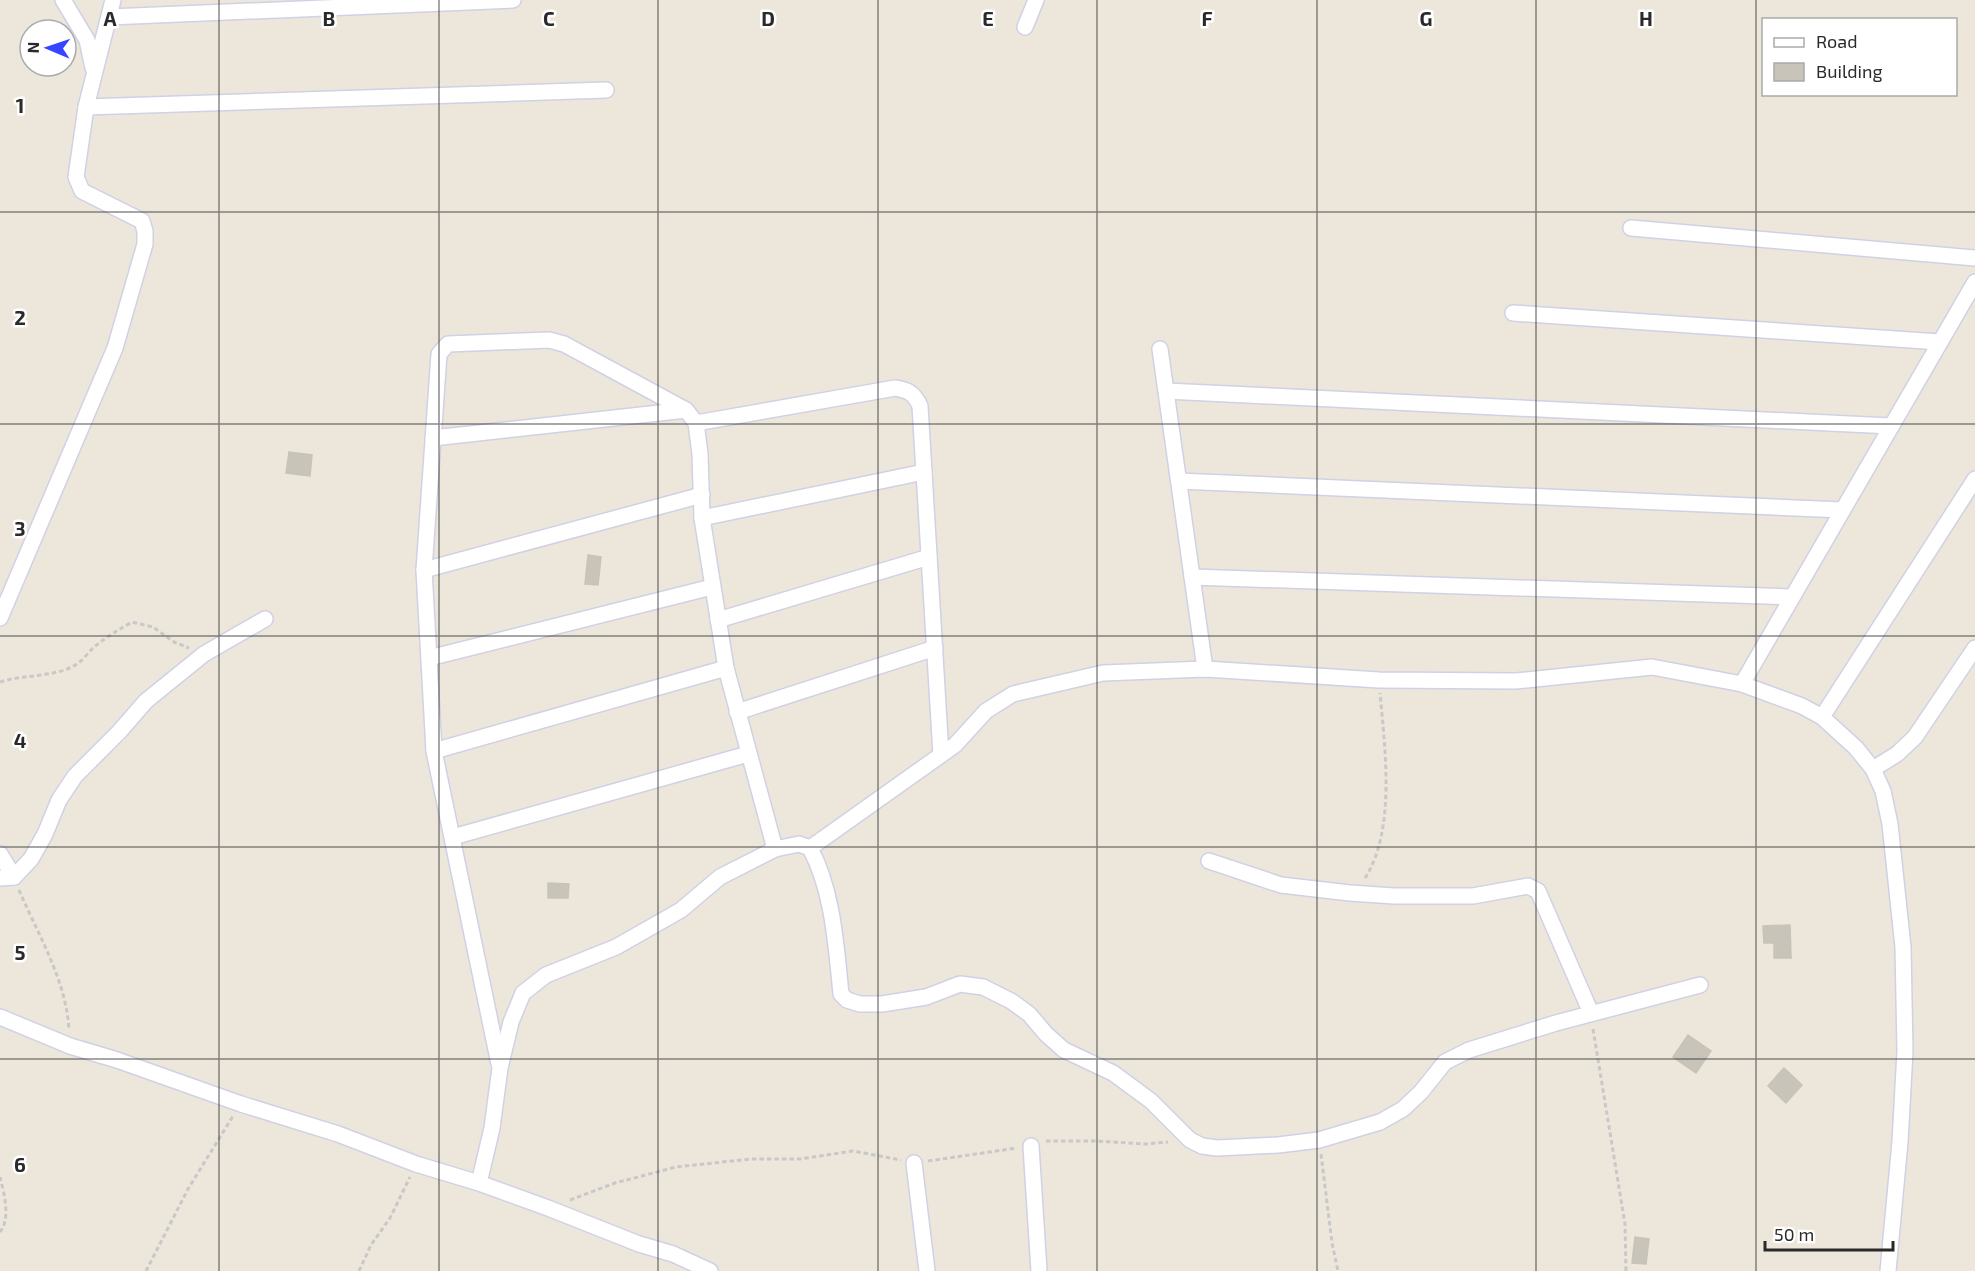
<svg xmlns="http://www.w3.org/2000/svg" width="1975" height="1271" viewBox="0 0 1975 1271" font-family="'Exo 2',sans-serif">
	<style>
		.building { fill: #c8c4ba; stroke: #c8c3b4; stroke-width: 1.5 }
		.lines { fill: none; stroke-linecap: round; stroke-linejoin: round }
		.minor-casing { stroke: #d0d1e4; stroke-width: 18 }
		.path { stroke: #c8c8c8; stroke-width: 3; stroke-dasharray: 4.5 3; stroke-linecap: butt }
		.minor { stroke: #fff; stroke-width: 15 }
		.grid { fill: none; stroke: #2a2a2a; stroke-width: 1.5; stroke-opacity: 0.55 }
		.grid-label { font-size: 20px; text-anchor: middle; font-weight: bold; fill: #2a2a2a; stroke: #fff; stroke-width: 5; stroke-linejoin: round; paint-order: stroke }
	</style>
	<rect width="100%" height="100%" fill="#ede7db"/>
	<!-- building -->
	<g class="building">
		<polygon points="289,452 312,455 310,476 286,473"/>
		<polygon points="588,555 601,557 598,585 585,584"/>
		<polygon points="548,883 569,884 568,898 548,898"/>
		<polygon points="1790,925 1791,958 1774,958 1774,943 1764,943 1763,926"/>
		<polygon points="1688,1035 1711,1051 1696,1073 1673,1057"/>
		<polygon points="1784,1068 1802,1085 1786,1103 1768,1086"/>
		<polygon points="1635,1237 1649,1239 1646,1264 1632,1263"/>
	</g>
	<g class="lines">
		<!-- minor casing -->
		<g class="minor-casing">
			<g id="minor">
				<polyline points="63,0 87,40 93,68"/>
				<polyline points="109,17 513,0"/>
				<polyline points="1025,27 1036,0"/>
				<polyline points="86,107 606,90"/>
				<polyline points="1631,228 1975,258"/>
				<polyline points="1513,313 1940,342"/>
				<polyline points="1160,349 1205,669"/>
				<polyline points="1166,391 1891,426"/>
				<path d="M696 423 895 388C908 390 914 393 920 406L941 755"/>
				<polyline points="433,438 686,410"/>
				<polyline points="1179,481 1842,510"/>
				<polyline points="702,518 924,472"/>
				<polyline points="424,570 702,495"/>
				<polyline points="1192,577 1792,597"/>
				<polyline points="0,618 115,348 145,244 145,231 142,221 82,191 76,177 86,107 113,0"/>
				<polyline points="718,620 929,557"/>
				<polyline points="429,658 712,587"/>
				<polyline points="1742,684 1975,282"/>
				<polyline points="737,712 935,648"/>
				<polyline points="1822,717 1975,479"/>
				<polyline points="434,751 726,668"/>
				<polyline points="1873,769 1897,754 1915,737 1975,648"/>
				<polyline points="453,837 748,754"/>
				<polyline points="810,848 955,745 986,711 1013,694 1103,673 1205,669 1379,680 1516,681 1652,667 1742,684 1802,706 1822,717 1856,748 1873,769 1883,791 1890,824 1903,947 1905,1051 1900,1142 1888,1271"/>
				<polyline points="0,854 14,877"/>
				<polyline points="1209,861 1281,885 1350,893 1394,896 1473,896 1528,886 1538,891 1591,1013"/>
				<polyline points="0,878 14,877 31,859 45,834 59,800 75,776 119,732 146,701 204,654 265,619"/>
				<polyline points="0,1017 70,1046 117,1060 241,1104 338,1134 416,1164 479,1183 548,1208 639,1244 673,1254 710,1271"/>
				<polyline points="499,1064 434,751 424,570 439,354 448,344 549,340 564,344 686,410 696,423 700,454 702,518 726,668 775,849"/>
				<polyline points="1031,1146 1039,1271"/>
				<polyline points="914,1163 927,1271"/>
				<path d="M479 1183 492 1128 500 1068 511 1022 523 993 546 975 616 947 681 910 720 877 775 849 799 844 810 848C833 891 836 945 841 994L847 1000 860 1004H882L926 997 960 984 983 987 1011 1001 1029 1014 1046 1034 1064 1050 1113 1073 1151 1101 1190 1140 1202 1146 1217 1148 1278 1145 1319 1140 1380 1122 1403 1109 1421 1092 1445 1062 1469 1050 1556 1023 1700 985"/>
			</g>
		</g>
		<!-- path -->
		<g class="path">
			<path d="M0 682C24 674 55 678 77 664 83 660 88 653 93 648 106 637 118 630 132 622L153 627 174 642 189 648"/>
			<path d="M1365 878C1396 830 1385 749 1380 693"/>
			<path d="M19 890C38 935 66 979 69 1030"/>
			<polyline points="1593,1029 1625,1224 1626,1271"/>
			<polyline points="1046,1141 1096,1141 1145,1144 1168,1142"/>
			<polyline points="1321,1154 1332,1243 1338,1271"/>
			<polyline points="928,1161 1017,1148"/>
			<path d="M0 1177C4 1193 11 1218 0 1232"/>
			<polyline points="570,1200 615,1183 676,1167 751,1159 800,1159 853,1151 901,1160"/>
			<polyline points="146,1271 188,1189 233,1116"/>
			<polyline points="359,1271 371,1245 390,1218 410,1177"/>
		</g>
		<!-- minor -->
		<use href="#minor" class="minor"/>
	</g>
	<!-- grid -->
	<path class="grid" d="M219 0V1271M439 0V1271M658 0V1271M878 0V1271M1097 0V1271M1317 0V1271M1536 0V1271M1756 0V1271M0 212H1975M0 424H1975M0 636H1975M0 847H1975M0 1059H1975"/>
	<g class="grid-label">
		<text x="110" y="26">A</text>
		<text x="329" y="26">B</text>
		<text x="549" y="26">C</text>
		<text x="768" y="26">D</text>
		<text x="988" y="26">E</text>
		<text x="1207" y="26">F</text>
		<text x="1426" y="26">G</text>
		<text x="1646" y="26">H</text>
		<text x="20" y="113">1</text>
		<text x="20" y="325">2</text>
		<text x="20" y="536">3</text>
		<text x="20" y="748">4</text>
		<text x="20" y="960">5</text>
		<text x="20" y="1172">6</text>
	</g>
	<!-- legend -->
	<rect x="1762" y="18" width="195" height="78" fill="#ffffff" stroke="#aaaaaa" stroke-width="1.5"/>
	<rect x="1774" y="38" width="30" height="9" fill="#ffffff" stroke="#aaaaaa" stroke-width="1.5"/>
	<text x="1816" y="48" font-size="18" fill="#2a2a2a">Road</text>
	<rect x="1774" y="63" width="30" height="18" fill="#c8c4ba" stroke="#aaaaaa" stroke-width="1.5"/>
	<text x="1816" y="78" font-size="18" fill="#2a2a2a">Building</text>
	<!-- north arrow -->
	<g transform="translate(48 48) rotate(272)"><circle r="28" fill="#ffffff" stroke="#aaaaaa" stroke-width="1.5"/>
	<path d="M0-4.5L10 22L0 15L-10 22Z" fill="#3645ff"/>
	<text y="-9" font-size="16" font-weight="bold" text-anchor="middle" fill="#2a2a2a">N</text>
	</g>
	<!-- scale -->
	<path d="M1765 1241v9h128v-9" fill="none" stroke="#2a2a2a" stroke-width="3"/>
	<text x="1774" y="1241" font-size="18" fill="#2a2a2a" stroke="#ffffff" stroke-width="4.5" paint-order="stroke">50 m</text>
</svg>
